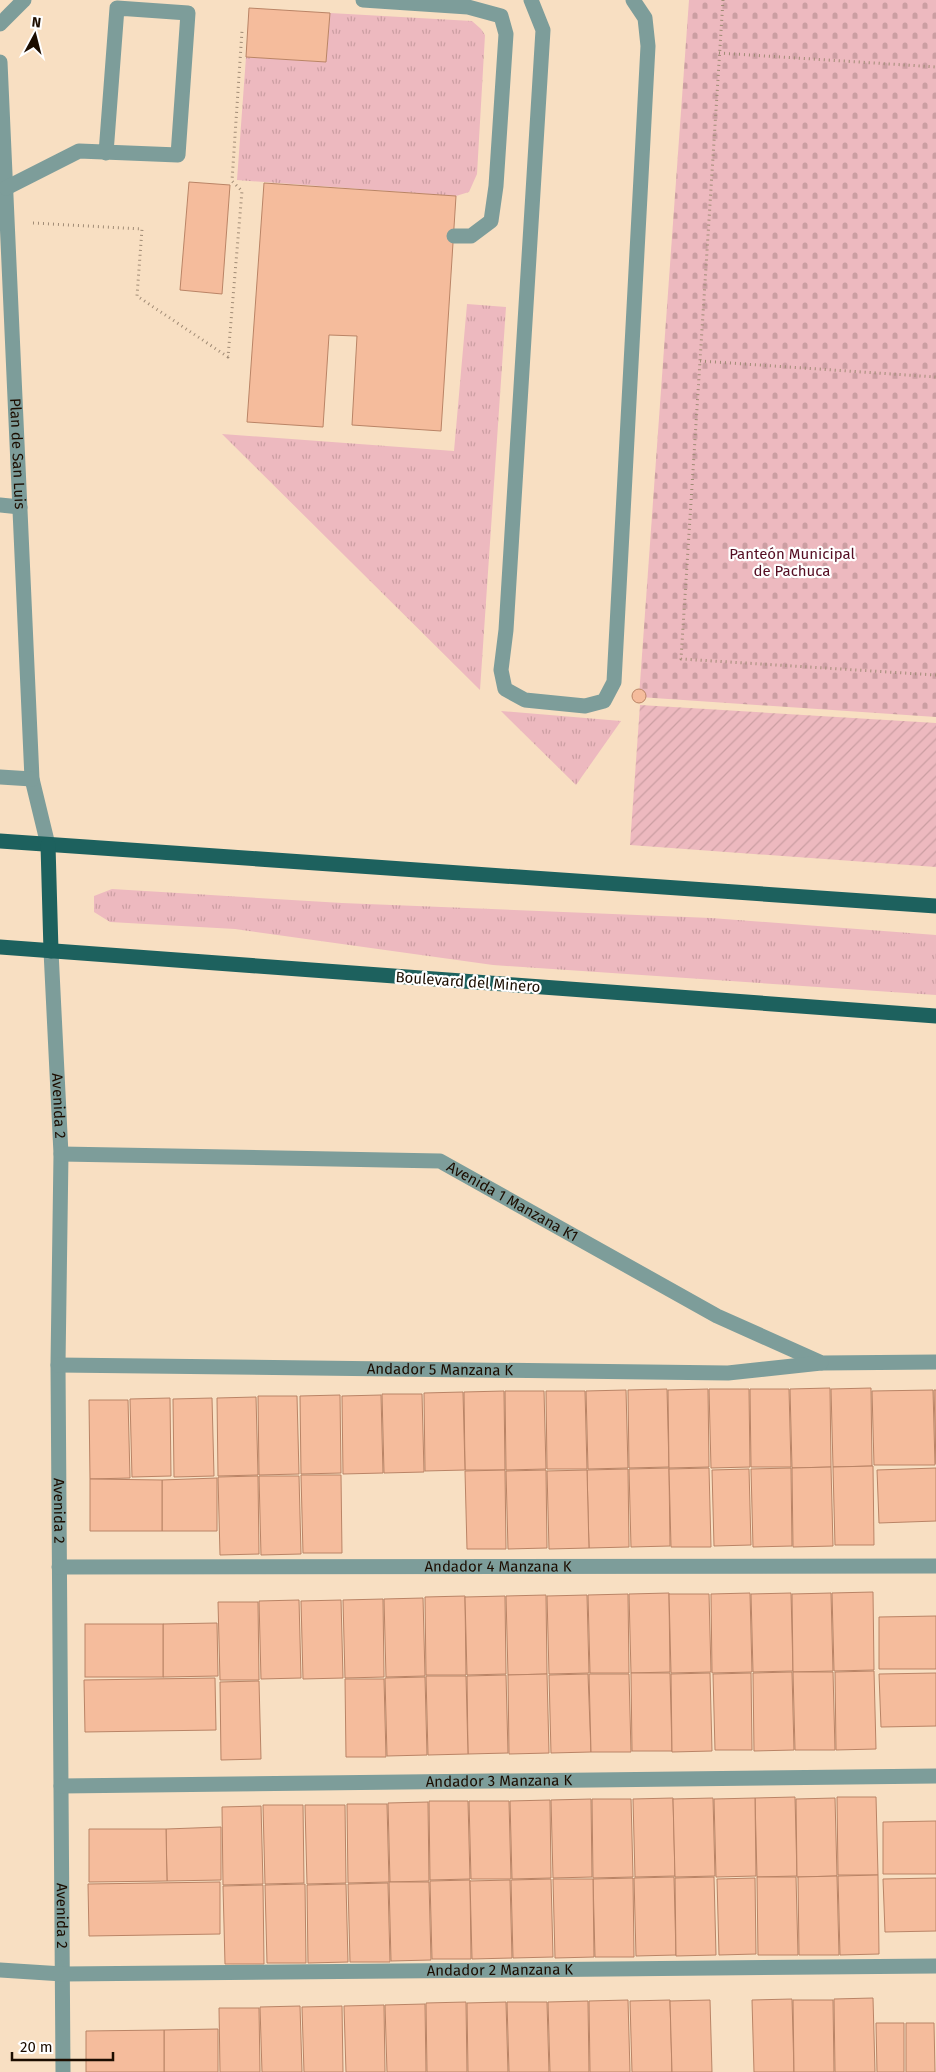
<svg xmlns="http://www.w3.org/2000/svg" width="936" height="2072" viewBox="0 0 936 2072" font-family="'Fira Sans',sans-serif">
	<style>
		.grass { fill: url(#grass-tufts) }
		.cemetery { fill: url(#cemetery-stones) }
		.garden { fill: url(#garden-furrows) }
		.building { fill: #f5bc9c; stroke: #ba8466 }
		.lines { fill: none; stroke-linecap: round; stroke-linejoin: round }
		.path { stroke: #a08b75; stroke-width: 3; stroke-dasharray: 1 4; stroke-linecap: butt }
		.minor { stroke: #7d9d9a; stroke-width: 15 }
		.major { stroke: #1d615e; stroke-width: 15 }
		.labels { text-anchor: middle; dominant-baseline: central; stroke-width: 4.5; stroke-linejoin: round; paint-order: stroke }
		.street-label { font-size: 15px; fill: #1c0d00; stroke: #fff }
		.park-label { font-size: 15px; fill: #540d22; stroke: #fff }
	</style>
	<defs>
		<pattern id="grass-tufts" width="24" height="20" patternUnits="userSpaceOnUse" patternTransform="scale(1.25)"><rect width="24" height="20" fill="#edb9bf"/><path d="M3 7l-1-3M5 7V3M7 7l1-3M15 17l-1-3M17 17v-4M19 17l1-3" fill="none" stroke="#cb9ea2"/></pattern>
		<pattern id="cemetery-stones" width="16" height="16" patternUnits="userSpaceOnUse" patternTransform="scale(1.25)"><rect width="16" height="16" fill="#edb9bf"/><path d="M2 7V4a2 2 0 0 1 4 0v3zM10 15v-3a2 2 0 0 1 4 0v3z" fill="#cb9ea2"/></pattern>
		<pattern id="garden-furrows" width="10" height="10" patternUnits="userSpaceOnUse" patternTransform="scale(1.25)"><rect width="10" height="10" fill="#edb9bf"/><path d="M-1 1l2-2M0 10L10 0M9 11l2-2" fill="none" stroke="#cb9ea2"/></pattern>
	</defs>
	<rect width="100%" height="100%" fill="#f8dfc2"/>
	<!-- grass -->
	<g class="grass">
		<polygon points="330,13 472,21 481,29 485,35 477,174 469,192 456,196 237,180 246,57 326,62"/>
		<polygon points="467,304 506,307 480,690 222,434 454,451"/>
		<polygon points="501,711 621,721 576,785"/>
		<polygon points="112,889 342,903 711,918 936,935 936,995 493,965 235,929 110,922 94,912 94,896"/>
	</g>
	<!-- cemetery -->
	<polygon class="cemetery" points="689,0 936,0 936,717 639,697"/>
	<!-- garden -->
	<polygon class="garden" points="640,705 936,723 936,867 630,845"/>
	<!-- building -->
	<g class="building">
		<polygon points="249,8 330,13 326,62 246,57"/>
		<polygon points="189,182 230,185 222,294 180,290"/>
		<polygon points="264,183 456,196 441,431 352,425 357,336 329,335 323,427 247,422"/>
		<circle cx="639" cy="696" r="7"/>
		<polygon points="830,1388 831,1467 792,1468 790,1389"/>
		<polygon points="871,1388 872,1466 833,1467 831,1389"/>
		<polygon points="667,1389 669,1467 629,1468 628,1390"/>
		<polygon points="708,1389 709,1467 669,1468 668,1390"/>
		<polygon points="709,1389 749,1389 750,1467 711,1468"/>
		<polygon points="750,1389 789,1389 791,1467 751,1467"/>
		<polygon points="626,1390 628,1468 588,1469 586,1391"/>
		<polygon points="933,1390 935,1465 874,1465 872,1391"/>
		<polygon points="934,1390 936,1390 936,1464"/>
		<polygon points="504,1391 505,1470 465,1470 464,1392"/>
		<polygon points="505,1391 544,1391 546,1469 506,1470"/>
		<polygon points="546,1391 585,1391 587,1469 547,1469"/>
		<polygon points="463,1392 465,1470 425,1471 424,1393"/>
		<polygon points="382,1394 422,1394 424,1472 384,1473"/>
		<polygon points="340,1395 341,1473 301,1474 300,1396"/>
		<polygon points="381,1395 383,1473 343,1474 342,1396"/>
		<polygon points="258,1396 297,1396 299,1474 259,1475"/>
		<polygon points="256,1397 258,1475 218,1476 217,1398"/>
		<polygon points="170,1398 171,1476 132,1477 130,1399"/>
		<polygon points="212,1398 214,1476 174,1477 173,1399"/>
		<polygon points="89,1400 128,1400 130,1478 90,1479"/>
		<polygon points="873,1466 874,1545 835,1545 833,1467"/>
		<polygon points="831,1467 833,1546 793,1547 792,1468"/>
		<polygon points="669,1468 670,1546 631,1547 629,1469"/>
		<polygon points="709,1468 711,1547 671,1547 669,1469"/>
		<polygon points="791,1468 792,1546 753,1547 751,1469"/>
		<polygon points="936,1468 936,1521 879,1523 877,1470"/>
		<polygon points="628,1469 629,1547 589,1548 587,1470"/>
		<polygon points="749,1469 751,1545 714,1546 712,1470"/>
		<polygon points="505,1470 506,1549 467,1549 465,1471"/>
		<polygon points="546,1470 547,1548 508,1549 506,1471"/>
		<polygon points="587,1470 589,1548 549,1549 547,1471"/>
		<polygon points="301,1475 341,1475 342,1553 303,1553"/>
		<polygon points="258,1476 259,1554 220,1555 218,1477"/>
		<polygon points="259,1476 299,1476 301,1554 261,1555"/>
		<polygon points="217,1478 217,1531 162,1531 162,1480"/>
		<polygon points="90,1479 162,1480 162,1531 90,1531"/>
		<polygon points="873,1592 874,1670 834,1671 832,1593"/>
		<polygon points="669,1593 670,1672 631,1673 629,1594"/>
		<polygon points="750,1593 752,1672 712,1673 711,1594"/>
		<polygon points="791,1593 793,1671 753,1672 751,1594"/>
		<polygon points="831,1593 833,1671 793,1672 792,1594"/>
		<polygon points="628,1594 629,1673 590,1673 588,1595"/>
		<polygon points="669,1594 709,1594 711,1672 671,1673"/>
		<polygon points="546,1595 547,1674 508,1675 506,1596"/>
		<polygon points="587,1595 589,1673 549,1674 547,1596"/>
		<polygon points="465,1596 466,1675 426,1675 425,1597"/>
		<polygon points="505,1596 506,1674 467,1675 465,1597"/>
		<polygon points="423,1598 425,1676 386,1677 384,1599"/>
		<polygon points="383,1599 384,1677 345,1678 343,1600"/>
		<polygon points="299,1600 301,1678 261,1679 259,1601"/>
		<polygon points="341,1600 343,1678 303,1679 301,1601"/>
		<polygon points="218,1602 258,1602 259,1680 220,1680"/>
		<polygon points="936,1616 936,1669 879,1669 879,1617"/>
		<polygon points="217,1623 218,1676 163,1677 163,1624"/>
		<rect x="85" y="1624" width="78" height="53"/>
		<polygon points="874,1671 876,1749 836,1750 835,1672"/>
		<polygon points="792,1672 794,1750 754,1751 753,1673"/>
		<polygon points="793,1672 833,1672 835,1750 795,1750"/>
		<polygon points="631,1673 670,1673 672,1751 632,1751"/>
		<polygon points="710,1673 712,1751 672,1752 671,1674"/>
		<polygon points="751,1673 752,1750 715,1750 713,1674"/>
		<polygon points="936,1673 936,1726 881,1727 879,1674"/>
		<polygon points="547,1674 549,1753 509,1754 508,1675"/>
		<polygon points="588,1674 591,1752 551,1753 549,1675"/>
		<polygon points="589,1674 629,1674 631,1752 591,1752"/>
		<polygon points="506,1675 508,1753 468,1754 467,1676"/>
		<polygon points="426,1676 466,1676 468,1754 428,1755"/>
		<polygon points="425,1677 427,1755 387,1756 385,1678"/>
		<polygon points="215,1678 216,1730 85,1732 84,1680"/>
		<polygon points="345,1679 384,1679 386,1757 346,1757"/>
		<polygon points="259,1681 261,1759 221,1760 220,1682"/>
		<polygon points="795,1797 797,1876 757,1877 755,1798"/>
		<polygon points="837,1797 876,1797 878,1875 838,1875"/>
		<polygon points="673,1798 675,1876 635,1877 633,1799"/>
		<polygon points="713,1798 715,1876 675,1877 673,1799"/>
		<polygon points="755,1798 756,1876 716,1877 714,1799"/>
		<polygon points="835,1798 837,1876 797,1877 796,1799"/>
		<polygon points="591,1799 592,1877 553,1878 551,1800"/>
		<polygon points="592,1799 631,1799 633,1877 593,1878"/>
		<polygon points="550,1800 551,1878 512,1879 510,1801"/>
		<polygon points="429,1801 468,1801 470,1879 430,1880"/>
		<polygon points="469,1801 509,1801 511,1879 471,1879"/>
		<polygon points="428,1802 429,1881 390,1882 388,1803"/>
		<polygon points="347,1804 387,1804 389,1882 348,1883"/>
		<polygon points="263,1805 303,1805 304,1883 265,1884"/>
		<polygon points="305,1805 345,1805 346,1883 307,1884"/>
		<polygon points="261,1806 263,1884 223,1885 222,1807"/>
		<polygon points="936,1821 936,1874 883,1874 883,1822"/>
		<polygon points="221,1827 221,1880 167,1881 166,1829"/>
		<polygon points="89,1829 166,1829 167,1881 89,1882"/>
		<polygon points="878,1875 879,1954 840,1955 838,1876"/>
		<polygon points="837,1876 839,1955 799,1955 798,1877"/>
		<polygon points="674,1877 676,1955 636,1956 634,1878"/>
		<polygon points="714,1877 716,1955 676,1956 675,1878"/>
		<polygon points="757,1877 796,1877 798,1955 758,1955"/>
		<polygon points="633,1878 634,1957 595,1957 593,1879"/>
		<polygon points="755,1878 756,1954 719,1955 717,1879"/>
		<polygon points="936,1878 936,1931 885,1932 883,1879"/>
		<polygon points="551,1879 553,1957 513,1958 511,1880"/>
		<polygon points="553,1879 593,1879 594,1957 555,1958"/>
		<polygon points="470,1880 471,1959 432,1959 430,1881"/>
		<polygon points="510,1880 512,1958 472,1959 470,1881"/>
		<polygon points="220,1882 220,1934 89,1936 88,1884"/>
		<polygon points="389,1882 429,1882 431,1960 391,1961"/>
		<polygon points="388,1883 390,1962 350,1962 348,1884"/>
		<polygon points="305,1884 306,1963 267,1963 265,1885"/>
		<polygon points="346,1884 348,1962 308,1963 307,1885"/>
		<polygon points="263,1885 264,1964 225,1964 223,1886"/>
		<polygon points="873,1998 875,2072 835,2072 834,1999"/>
		<polygon points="792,1999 794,2072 754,2072 752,2000"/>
		<polygon points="628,2000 630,2072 590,2072 589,2001"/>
		<polygon points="670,2000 672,2072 632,2072 630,2001"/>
		<polygon points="710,2000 712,2072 672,2072 670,2001"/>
		<polygon points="793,2000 833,2000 834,2072 794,2072"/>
		<polygon points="588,2001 589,2072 550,2072 548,2002"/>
		<polygon points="466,2002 467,2072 427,2072 426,2003"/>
		<polygon points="506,2002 508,2072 468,2072 467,2003"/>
		<polygon points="507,2002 547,2002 549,2072 509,2072"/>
		<polygon points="425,2004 426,2072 387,2072 385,2005"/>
		<polygon points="384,2005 385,2072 346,2072 344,2006"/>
		<polygon points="300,2006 302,2072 262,2072 260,2007"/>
		<polygon points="342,2006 343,2072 304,2072 302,2007"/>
		<polygon points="219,2008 259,2008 260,2072 220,2072"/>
		<polygon points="876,2023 904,2023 904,2072 877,2072"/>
		<polygon points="906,2023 934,2023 935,2072 906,2072"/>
		<polygon points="218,2029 218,2072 164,2072 164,2030"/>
		<polygon points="164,2030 164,2072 86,2072 86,2031"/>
	</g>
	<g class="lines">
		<!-- path -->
		<g class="path">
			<polyline points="723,0 681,659 936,675"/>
			<polyline points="719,53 936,67"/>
			<polyline points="33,223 142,229 137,296 228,357 242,191 232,181 242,31"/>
			<polyline points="700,361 936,377"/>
		</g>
		<!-- minor -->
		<g class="minor">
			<polyline points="363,0 468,7 501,16 506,34 496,186 491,221 471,236 454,236"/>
			<polyline points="531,0 543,30 506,630 501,670 505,689 525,700 585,706 604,701 614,682 648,46 645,18 633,0"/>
			<polyline points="0,24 24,0"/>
			<path id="s1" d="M0 62 32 779 48 845"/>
			<polyline points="6,188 79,151 178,155 188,13 117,8 106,153"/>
			<polyline points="0,505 20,507"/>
			<polyline points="0,777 32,779"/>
			<path id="s2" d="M51 951 61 1154 58 1365 63 2072"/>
			<path id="s3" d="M61 1154 440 1161 717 1316 822 1363 936 1362"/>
			<path id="s4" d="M58 1365 728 1373 821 1363"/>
			<path id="s5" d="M59 1567 936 1566"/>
			<path id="s6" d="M61 1786 936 1776"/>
			<path id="s7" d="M0 1970 63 1974 936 1966"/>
		</g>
		<!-- major -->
		<g class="major">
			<polyline points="0,841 936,906"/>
			<polyline points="48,845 51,951"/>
			<polyline points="0,947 936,1016"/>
		</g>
	</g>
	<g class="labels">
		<!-- street labels -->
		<g class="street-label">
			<text stroke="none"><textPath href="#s1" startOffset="392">Plan de San Luis</textPath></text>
			<text transform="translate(468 982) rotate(4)">Boulevard del Minero</text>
			<text stroke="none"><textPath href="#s2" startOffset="155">Avenida 2</textPath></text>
			<text stroke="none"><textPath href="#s3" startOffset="462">Avenida 1 Manzana K1</textPath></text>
			<text stroke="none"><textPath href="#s4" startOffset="382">Andador 5 Manzana K</textPath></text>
			<text stroke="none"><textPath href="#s2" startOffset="560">Avenida 2</textPath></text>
			<text stroke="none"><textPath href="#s5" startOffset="439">Andador 4 Manzana K</textPath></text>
			<text stroke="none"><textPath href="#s6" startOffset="438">Andador 3 Manzana K</textPath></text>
			<text stroke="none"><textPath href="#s2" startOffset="965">Avenida 2</textPath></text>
			<text stroke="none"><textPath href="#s7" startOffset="500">Andador 2 Manzana K</textPath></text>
		</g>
		<!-- park labels -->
		<g class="park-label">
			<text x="792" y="554">Panteón Municipal<tspan x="792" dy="17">de Pachuca</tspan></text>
		</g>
	</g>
	<!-- north arrow -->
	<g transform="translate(35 35) rotate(7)" stroke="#ffffff" stroke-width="4" paint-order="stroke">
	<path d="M0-4L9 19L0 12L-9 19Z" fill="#1c0d00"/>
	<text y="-8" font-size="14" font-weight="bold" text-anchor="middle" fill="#1c0d00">N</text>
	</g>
	<!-- scale -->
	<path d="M12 2052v8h101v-8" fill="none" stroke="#1c0d00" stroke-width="2.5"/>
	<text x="20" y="2052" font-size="15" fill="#1c0d00" stroke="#ffffff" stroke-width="4" paint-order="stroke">20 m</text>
</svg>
